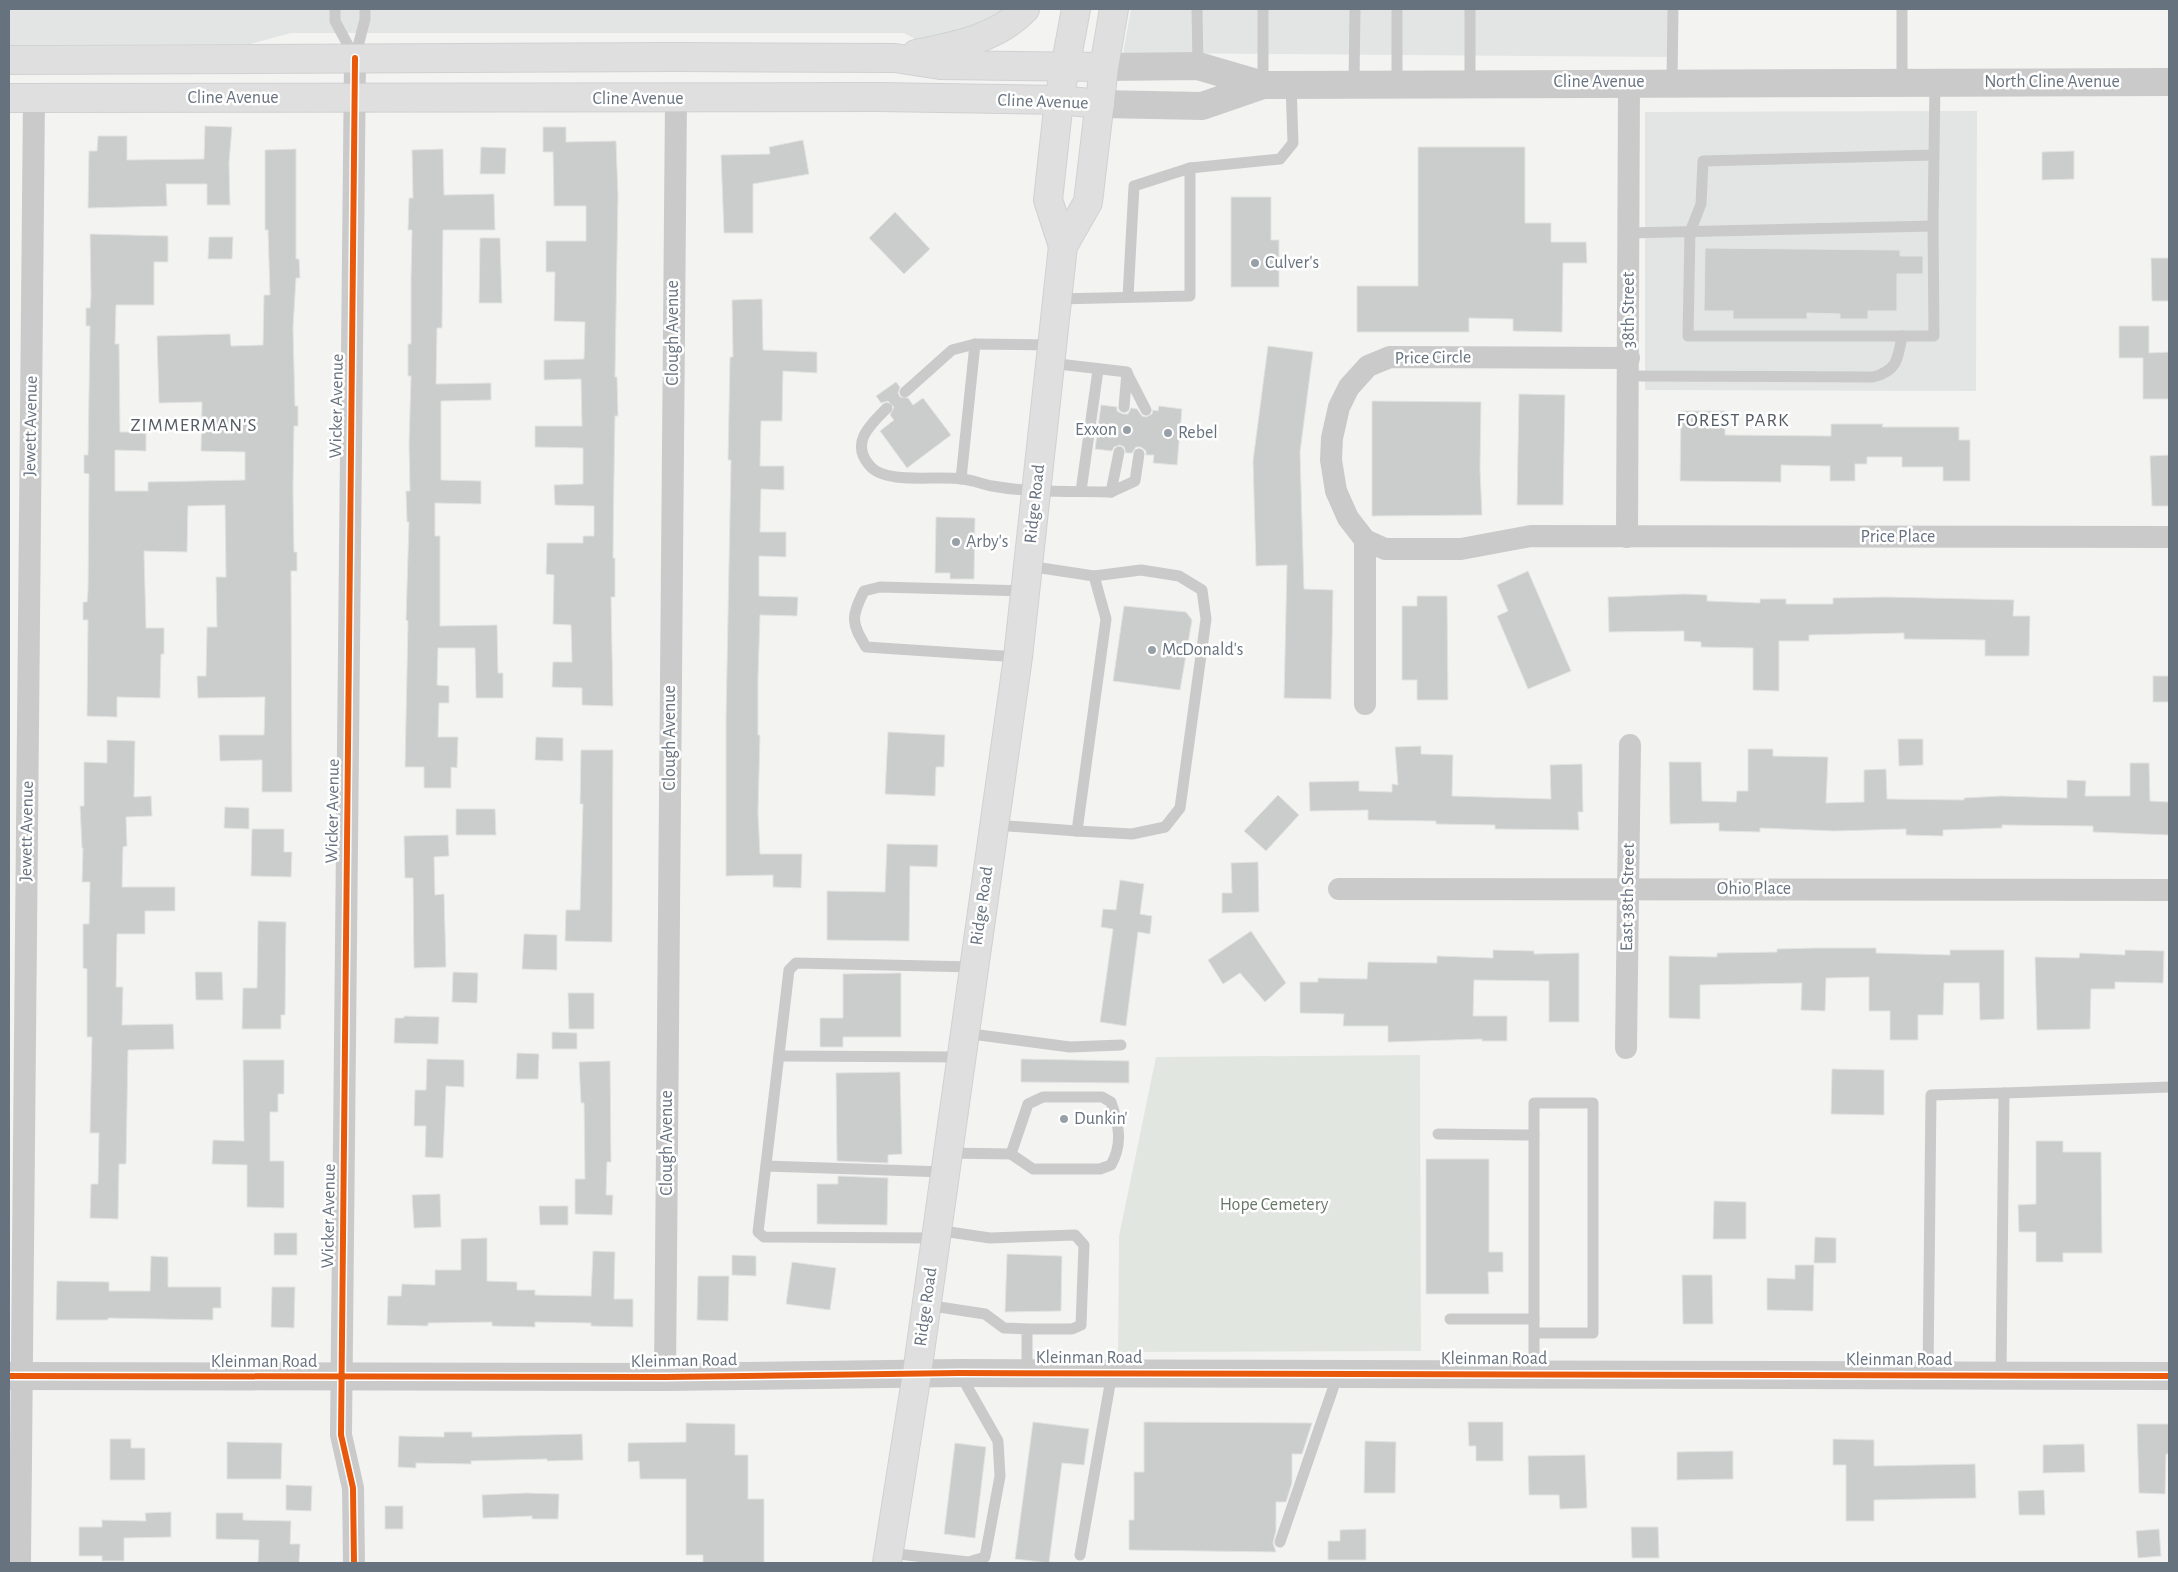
<svg xmlns="http://www.w3.org/2000/svg" width="2178" height="1572" viewBox="0 0 2178 1572" font-family="'Alegreya Sans',sans-serif">
	<style>
		.built { fill: #e3e5e5 }
		.green { fill: #e2e6e1 }
		.building { fill: #cbcdcd; stroke: #e2e3e2 }
		.lines { fill: none; stroke-linecap: round; stroke-linejoin: round }
		.primary-casing { stroke: #d0d1d2; stroke-width: 30 }
		.service { stroke: #cacacb; stroke-width: 11 }
		.minor { stroke: #cacacb; stroke-width: 22 }
		.tertiary { stroke: #cacacb; stroke-width: 28 }
		.primary { stroke: #dfdfdf; stroke-width: 28 }
		.cycleway-casing { stroke: #fff; stroke-width: 9 }
		.cycleway { stroke: #e8590c; stroke-width: 6 }
		.poi-dot { fill: #98a0a7; stroke: #fff; stroke-width: 2 }
		.labels { text-anchor: middle; dominant-baseline: central; stroke-width: 5; stroke-linejoin: round; paint-order: stroke }
		.street-label { font-size: 18px; fill: #67727f; stroke: #fff }
		.poi-label { font-size: 18px; fill: #67727f; stroke: #fff; text-anchor: start }
		.park-label { font-size: 18px; fill: #677765; stroke: #fff }
		.neighbourhood-label { font-size: 19px; letter-spacing: 1px; fill: #545c65; stroke: #fff }
	</style>
	<rect width="100%" height="100%" fill="#f3f4f2"/>
	<!-- built -->
	<g class="built">
		<polygon points="9,9 1010,9 969,32 915,39 904,33 291,33 250,44 9,45"/>
		<polygon points="1131,9 1672,9 1672,57 1123,53"/>
		<polygon points="1977,111 1976,391 1645,390 1645,112"/>
	</g>
	<!-- green -->
	<polygon class="green" points="1420,1055 1421,1351 1118,1352 1119,1236 1156,1057"/>
	<!-- building -->
	<g class="building">
		<polygon points="205,126 232,127 229,163 230,205 207,205 207,184 166,184 167,206 88,208 89,151 97,151 98,136 127,136 127,160 204,159"/>
		<polygon points="543,127 566,127 566,142 616,141 618,196 615,377 617,377 618,416 615,416 614,476 613,558 615,558 615,597 611,597 613,706 582,705 582,688 552,687 553,662 572,662 571,625 553,624 554,575 546,574 547,543 583,543 583,536 594,536 594,506 555,505 554,485 583,484 583,448 535,447 535,426 582,426 581,379 544,380 544,360 584,359 585,322 554,321 555,272 546,272 546,241 586,241 586,206 554,206 553,152 543,152"/>
		<polygon points="803,140 809,174 753,184 753,233 724,233 721,155 770,154 769,147"/>
		<polygon points="481,147 506,148 505,174 480,174"/>
		<polygon points="1418,147 1525,147 1525,223 1551,223 1551,242 1586,242 1587,263 1563,263 1562,332 1513,331 1513,319 1469,318 1469,332 1357,332 1357,286 1418,286"/>
		<polygon points="296,149 296,259 299,259 300,278 296,278 293,328 295,406 298,406 298,426 294,426 293,489 294,552 297,552 297,571 291,571 292,792 262,792 262,760 220,761 219,735 264,735 265,697 198,698 197,676 206,676 207,627 217,627 216,577 226,577 225,505 188,506 187,552 144,551 146,628 164,628 164,654 161,654 160,698 117,697 117,717 87,716 88,620 83,620 83,602 87,602 88,590 89,474 84,473 84,455 88,455 90,326 86,326 86,308 90,308 91,296 90,234 168,236 168,262 154,262 154,305 116,305 115,344 119,344 120,432 146,432 146,451 115,450 115,491 148,491 148,482 245,480 245,452 201,451 202,402 159,403 157,336 230,334 231,346 263,345 264,295 270,295 268,230 265,230 265,150"/>
		<polygon points="443,149 444,195 494,194 495,230 443,230 442,328 437,328 436,384 491,383 491,400 441,401 441,480 481,481 481,504 435,503 435,536 440,536 440,626 497,625 498,673 503,673 503,698 476,698 475,648 438,648 437,685 449,686 449,703 439,703 438,737 458,737 457,768 451,767 451,788 424,788 424,767 405,767 408,621 406,620 409,522 407,522 406,491 410,491 409,444 411,376 408,376 408,344 411,344 411,278 412,230 408,230 409,198 413,198 412,150"/>
		<polygon points="2074,151 2074,179 2042,180 2042,152"/>
		<polygon points="1231,197 1271,197 1271,240 1279,240 1279,287 1231,287"/>
		<polygon points="895,212 930,249 904,274 869,238"/>
		<polygon points="209,237 233,237 232,259 208,259"/>
		<polygon points="480,238 500,238 502,303 479,303"/>
		<polygon points="1705,248 1900,250 1900,256 1923,256 1923,274 1897,274 1897,311 1868,311 1868,319 1840,319 1840,314 1807,313 1807,319 1733,319 1733,311 1704,311"/>
		<polygon points="2151,258 2169,258 2169,301 2152,301"/>
		<polygon points="762,299 763,350 817,352 817,373 783,371 782,421 761,421 760,466 784,466 784,490 761,489 760,532 786,532 786,557 759,556 759,596 798,597 797,616 760,615 758,678 758,735 760,735 758,812 760,854 802,854 801,888 773,887 773,875 726,876 726,718 731,460 728,460 730,357 733,357 732,300"/>
		<polygon points="2119,326 2149,326 2149,353 2169,352 2169,399 2143,399 2143,358 2119,358"/>
		<polygon points="1268,346 1313,352 1300,452 1304,589 1333,590 1331,699 1284,698 1287,565 1256,566 1253,461"/>
		<polygon points="896,382 900,387 898,393 900,397 908,398 913,405 923,398 951,435 907,468 880,431 894,420 890,415 894,407 888,401 881,403 876,396"/>
		<polygon points="1519,394 1565,395 1563,505 1517,505"/>
		<polygon points="1372,401 1481,402 1480,469 1482,515 1372,516"/>
		<polygon points="1101,405 1117,407 1117,411 1123,414 1128,414 1131,408 1137,409 1142,416 1146,417 1152,414 1153,410 1158,411 1159,406 1182,409 1177,465 1153,463 1154,455 1146,455 1146,451 1141,447 1136,447 1132,453 1126,453 1124,447 1120,445 1114,447 1112,451 1095,449"/>
		<polygon points="1681,411 1725,411 1725,435 1831,436 1831,424 1883,424 1882,427 1959,427 1959,440 1970,440 1970,481 1943,481 1943,467 1902,467 1902,457 1867,457 1867,464 1855,464 1855,481 1830,481 1830,466 1781,465 1781,482 1680,481"/>
		<polygon points="2169,455 2169,506 2152,506 2150,456"/>
		<polygon points="936,517 975,518 974,579 950,579 950,573 935,573"/>
		<polygon points="1528,571 1571,671 1528,689 1497,616 1508,611 1497,585"/>
		<polygon points="1685,594 1707,595 1707,601 1760,603 1760,599 1786,599 1786,604 1833,604 1833,598 1886,597 2014,600 2013,616 2030,616 2029,656 1985,656 1985,640 1904,639 1904,633 1809,635 1809,641 1779,641 1779,691 1753,690 1753,648 1701,647 1701,642 1684,641 1684,631 1609,632 1608,597"/>
		<polygon points="1417,596 1447,596 1448,700 1417,700 1417,680 1402,680 1402,606 1417,606"/>
		<polygon points="1124,606 1186,612 1192,620 1180,690 1113,681"/>
		<rect x="2153" y="676" width="16" height="26"/>
		<polygon points="888,732 945,735 944,767 936,767 935,796 885,794"/>
		<polygon points="536,737 563,738 563,761 535,760"/>
		<polygon points="1898,739 1923,739 1923,765 1899,766"/>
		<polygon points="107,740 135,741 134,797 151,796 152,816 126,817 127,846 123,847 122,887 175,887 175,911 145,911 145,934 117,934 116,987 123,987 122,1025 173,1024 174,1049 128,1050 126,1164 119,1164 118,1219 90,1218 91,1184 98,1184 99,1133 90,1133 92,1037 87,1037 87,969 83,968 83,924 89,924 90,882 82,882 83,848 82,848 80,806 84,806 84,762 107,763"/>
		<polygon points="1421,746 1421,754 1453,755 1452,796 1551,799 1550,765 1582,764 1583,812 1578,812 1579,830 1495,829 1495,825 1436,824 1436,821 1368,820 1368,810 1310,811 1309,782 1359,781 1359,791 1392,792 1392,784 1398,785 1395,747"/>
		<polygon points="1748,749 1773,749 1773,756 1828,757 1826,803 1864,802 1864,770 1886,769 1887,799 1964,800 1964,798 2001,796 2067,798 2067,780 2086,781 2085,796 2130,796 2130,763 2149,763 2150,801 2169,802 2169,835 2093,832 2093,826 2002,825 2002,828 1943,830 1943,836 1906,835 1906,829 1834,831 1760,828 1760,832 1719,831 1719,823 1670,824 1669,762 1701,762 1702,801 1736,802 1737,791 1748,791"/>
		<polygon points="581,750 613,750 612,942 565,941 566,910 580,910 583,804 580,804"/>
		<polygon points="1278,795 1299,815 1266,851 1244,831"/>
		<polygon points="225,807 249,808 249,829 224,828"/>
		<polygon points="456,809 495,809 496,835 456,835"/>
		<polygon points="252,829 284,829 284,852 292,852 291,877 251,876"/>
		<polygon points="448,835 449,856 434,857 435,895 444,894 446,967 414,968 413,878 405,878 404,836"/>
		<polygon points="887,844 938,845 937,867 910,866 909,941 827,940 827,891 885,892"/>
		<polygon points="1258,862 1259,912 1222,913 1222,893 1232,893 1231,863"/>
		<polygon points="1120,880 1144,884 1140,914 1152,916 1150,934 1138,932 1126,1026 1100,1022 1113,929 1101,927 1103,909 1116,910"/>
		<polygon points="258,921 286,922 285,1015 281,1015 281,1029 242,1029 243,988 257,988"/>
		<polygon points="1251,931 1286,983 1265,1002 1240,973 1223,984 1208,960"/>
		<polygon points="524,934 557,935 557,970 522,969"/>
		<polygon points="1815,948 1876,948 1876,953 1950,955 1950,950 2004,950 2004,1019 1980,1020 1979,983 1944,983 1943,1015 1918,1015 1918,1040 1890,1040 1890,1011 1869,1011 1869,977 1826,978 1825,1011 1801,1010 1802,983 1700,985 1700,1019 1669,1018 1669,956 1717,957 1717,953 1777,952 1777,949"/>
		<polygon points="1493,950 1534,951 1534,954 1579,953 1579,1022 1549,1022 1549,981 1474,980 1473,1016 1507,1016 1507,1041 1482,1041 1482,1039 1388,1042 1388,1026 1343,1026 1344,1014 1300,1013 1300,982 1318,982 1318,978 1367,979 1368,962 1437,963 1437,956 1493,958"/>
		<polygon points="2125,950 2164,951 2163,983 2115,982 2115,989 2091,989 2090,1029 2037,1030 2035,957 2079,958 2080,953 2125,955"/>
		<polygon points="195,972 222,972 223,1000 196,1000"/>
		<polygon points="453,972 478,973 477,1003 452,1002"/>
		<polygon points="901,973 901,1037 843,1037 843,1047 820,1047 820,1018 843,1018 843,974"/>
		<polygon points="568,993 594,993 594,1029 569,1029"/>
		<polygon points="404,1016 439,1017 438,1044 394,1043 395,1018 404,1018"/>
		<polygon points="552,1032 577,1033 577,1049 552,1049"/>
		<polygon points="517,1053 539,1054 538,1079 516,1079"/>
		<polygon points="427,1059 464,1060 464,1087 446,1086 443,1158 425,1157 426,1126 414,1126 415,1090 426,1090"/>
		<polygon points="1021,1059 1129,1061 1129,1083 1021,1082"/>
		<polygon points="243,1060 284,1060 284,1094 278,1094 278,1112 270,1112 270,1161 284,1161 284,1208 247,1207 247,1165 212,1164 213,1140 244,1141"/>
		<polygon points="610,1061 611,1162 607,1162 606,1195 613,1195 612,1215 575,1214 575,1179 585,1179 584,1103 581,1103 579,1062"/>
		<polygon points="1832,1069 1884,1070 1884,1115 1831,1114"/>
		<polygon points="900,1072 902,1154 888,1155 888,1163 837,1161 836,1073"/>
		<polygon points="2036,1141 2063,1141 2063,1152 2101,1152 2102,1253 2063,1253 2063,1262 2036,1262 2036,1232 2019,1232 2018,1205 2036,1204"/>
		<polygon points="1426,1159 1489,1159 1489,1252 1503,1252 1503,1272 1488,1272 1489,1294 1426,1294"/>
		<polygon points="838,1176 888,1178 887,1225 817,1224 817,1184 838,1184"/>
		<polygon points="440,1194 441,1227 414,1228 412,1195"/>
		<polygon points="1714,1201 1746,1202 1746,1239 1713,1239"/>
		<polygon points="539,1206 568,1206 568,1225 540,1225"/>
		<rect x="274" y="1233" width="23" height="22"/>
		<polygon points="1815,1237 1836,1238 1836,1263 1814,1263"/>
		<polygon points="487,1238 487,1281 517,1282 517,1290 535,1290 535,1295 591,1296 593,1251 615,1252 614,1299 633,1299 633,1327 591,1326 591,1323 535,1322 535,1327 492,1326 492,1322 428,1323 428,1326 387,1325 388,1296 401,1296 402,1284 435,1285 435,1270 461,1270 461,1239"/>
		<polygon points="1007,1254 1062,1256 1061,1311 1005,1312"/>
		<polygon points="732,1255 756,1256 756,1276 732,1275"/>
		<polygon points="151,1256 168,1257 168,1287 221,1287 221,1308 213,1308 213,1320 108,1318 108,1320 56,1320 57,1281 109,1282 109,1291 150,1291"/>
		<polygon points="792,1262 836,1268 830,1310 786,1304"/>
		<polygon points="1795,1265 1814,1265 1813,1311 1767,1310 1767,1278 1795,1279"/>
		<polygon points="1682,1275 1712,1275 1713,1324 1683,1324"/>
		<polygon points="698,1276 729,1276 728,1321 697,1320"/>
		<polygon points="272,1287 295,1287 294,1328 271,1327"/>
		<polygon points="1033,1422 1089,1429 1084,1465 1062,1463 1049,1563 1015,1559"/>
		<polygon points="1144,1422 1312,1423 1302,1454 1292,1454 1292,1483 1286,1502 1276,1502 1276,1531 1273,1543 1276,1552 1129,1550 1129,1520 1134,1520 1134,1472 1144,1472"/>
		<polygon points="1468,1422 1503,1422 1503,1461 1476,1461 1476,1446 1469,1446"/>
		<polygon points="686,1423 735,1424 735,1455 748,1455 748,1499 764,1499 764,1563 703,1563 703,1555 686,1555 686,1479 640,1479 639,1461 628,1462 628,1443 686,1442"/>
		<polygon points="2137,1424 2169,1424 2169,1454 2166,1454 2165,1494 2139,1493"/>
		<polygon points="444,1432 472,1432 472,1437 582,1434 583,1460 547,1461 547,1459 471,1461 471,1464 416,1463 416,1468 398,1467 399,1436 444,1437"/>
		<polygon points="110,1439 131,1439 131,1448 145,1448 145,1480 110,1480"/>
		<polygon points="1833,1439 1874,1440 1874,1466 1975,1464 1976,1498 1874,1500 1874,1521 1846,1521 1846,1465 1833,1465"/>
		<polygon points="1365,1441 1396,1442 1395,1493 1364,1493"/>
		<polygon points="227,1442 282,1443 281,1479 227,1479"/>
		<polygon points="955,1443 986,1447 975,1538 944,1534"/>
		<polygon points="2084,1444 2085,1472 2043,1473 2043,1445"/>
		<polygon points="1733,1451 1733,1479 1677,1480 1677,1452"/>
		<polygon points="1585,1455 1587,1508 1560,1509 1559,1495 1529,1495 1528,1456"/>
		<polygon points="286,1485 312,1486 311,1511 286,1510"/>
		<polygon points="2044,1490 2045,1515 2019,1515 2018,1491"/>
		<polygon points="526,1493 559,1494 558,1519 532,1519 532,1516 483,1518 482,1495"/>
		<rect x="385" y="1506" width="18" height="23"/>
		<polygon points="171,1512 171,1537 124,1538 124,1561 102,1561 102,1556 79,1556 79,1527 102,1527 102,1520 146,1521 145,1513"/>
		<polygon points="216,1513 243,1513 243,1520 291,1521 290,1544 300,1544 299,1563 258,1563 259,1540 216,1539"/>
		<polygon points="1631,1527 1658,1527 1659,1558 1632,1558"/>
		<polygon points="1366,1529 1366,1560 1328,1560 1328,1541 1340,1541 1340,1530"/>
		<polygon points="2159,1529 2161,1556 2138,1558 2136,1531"/>
	</g>
	<g class="lines">
		<!-- primary casing -->
		<g class="primary-casing">
			<g id="primary">
				<path d="M916 54C954 46 997 39 1025 9"/>
				<polyline points="9,60 676,57 895,58 940,65 1104,67"/>
				<polyline points="9,98 878,97 1059,100 1100,104"/>
				<polyline points="1063,246 1048,200 1059,100 1076,9"/>
				<polyline points="887,1563 917,1373 1018,657 1063,246 1088,202 1104,67 1114,9"/>
			</g>
		</g>
		<!-- service -->
		<g class="service">
			<polyline points="335,9 335,21 355,58"/>
			<polyline points="1197,9 1198,66"/>
			<polyline points="1263,9 1263,85"/>
			<polyline points="1470,9 1470,83"/>
			<polyline points="355,58 365,19 365,9"/>
			<polyline points="1672,82 1673,9"/>
			<polyline points="1902,82 1902,9"/>
			<polyline points="1354,84 1355,9"/>
			<polyline points="1397,84 1397,9"/>
			<polyline points="1933,226 1935,82"/>
			<polyline points="1629,233 1933,226 1934,336 1688,336 1690,232 1701,204 1703,161 1933,155"/>
			<polyline points="1128,297 1134,186 1190,168"/>
			<polyline points="1056,299 1190,296 1190,168 1280,159 1293,143 1291,84"/>
			<polyline points="1050,363 1127,372 1124,407"/>
			<polyline points="1127,373 1146,410"/>
			<path d="M1629 376 1873 377C1897 371 1898 359 1902 336"/>
			<polyline points="905,392 952,350 975,344"/>
			<path d="M887 408C871 424 849 443 870 466 886 485 938 475 962 479 972 480 982 484 992 486 1031 493 1071 491 1111 492L1119 452"/>
			<polyline points="961,479 975,344 1051,345"/>
			<polyline points="1081,491 1098,370"/>
			<polyline points="1111,492 1135,481 1139,454"/>
			<path d="M1018 657 866 647C851 623 851 617 864 591L880 587 1025 591"/>
			<polyline points="994,825 1077,831 1106,619 1094,576 1028,566"/>
			<polyline points="1077,831 1132,834 1165,827 1180,808 1206,619 1202,590 1179,576 1141,570 1094,576"/>
			<polyline points="964,1033 1070,1047 1121,1045"/>
			<polyline points="779,1056 961,1057"/>
			<polyline points="2004,1093 2169,1087"/>
			<path d="M1043 1097H1102L1111 1102C1119 1125 1123 1144 1111 1165L1100 1169H1033L1011 1154 1028 1104Z"/>
			<polyline points="1438,1134 1534,1135"/>
			<polyline points="947,1153 1011,1154"/>
			<polyline points="766,1166 945,1172"/>
			<polyline points="936,1230 990,1238 1075,1235 1084,1245 1081,1325 1072,1329 1027,1329"/>
			<polyline points="935,1238 764,1237 758,1232 789,970 796,963 974,967"/>
			<polyline points="926,1305 985,1314 1004,1328 1027,1329 1027,1373"/>
			<polyline points="1450,1319 1534,1319"/>
			<polyline points="1534,1333 1593,1333 1593,1103 1534,1103 1534,1374"/>
			<polyline points="1928,1376 1931,1095 2004,1093 2001,1376"/>
			<polyline points="1280,1542 1338,1374"/>
			<polyline points="889,1553 969,1562 985,1557 1000,1476 998,1441 960,1374"/>
			<polyline points="1080,1555 1112,1373"/>
		</g>
		<!-- minor -->
		<g class="minor">
			<polyline points="1629,358 1390,357 1368,366 1349,387 1339,407 1332,438 1331,460 1336,491 1348,518 1365,540 1385,549 1461,549 1531,536 2169,537"/>
			<polyline points="1627,537 1629,82"/>
			<polyline points="1365,704 1365,540"/>
			<polyline points="1339,889 2169,890"/>
			<polyline points="1626,1048 1630,745"/>
			<polyline points="665,1377 676,99"/>
			<polyline points="20,1563 34,98"/>
			<polyline points="354,1563 353,1488 341,1435 355,58"/>
		</g>
		<!-- tertiary -->
		<g class="tertiary">
			<polyline points="1104,67 1198,66 1263,85 2169,82"/>
			<polyline points="1100,104 1202,106 1263,85"/>
			<polyline points="9,1376 665,1377 959,1373 2169,1376"/>
		</g>
		<!-- primary -->
		<use href="#primary" class="primary"/>
		<!-- cycleway casing -->
		<g class="cycleway-casing">
			<g id="cycleway">
				<polyline points="9,1376 665,1377 959,1373 2169,1376"/>
				<polyline points="354,1563 353,1488 341,1435 355,58"/>
			</g>
		</g>
		<!-- cycleway -->
		<use href="#cycleway" class="cycleway"/>
	</g>
	<!-- markers -->
	<g class="poi-dot">
		<circle cx="1255" cy="263" r="5"/>
		<circle cx="1127" cy="430" r="5"/>
		<circle cx="1168" cy="433" r="5"/>
		<circle cx="956" cy="542" r="5"/>
		<circle cx="1152" cy="650" r="5"/>
		<circle cx="1064" cy="1119" r="5"/>
	</g>
	<g class="labels">
		<!-- street labels -->
		<g class="street-label">
			<text x="1599" y="82">Cline Avenue</text>
			<text x="2052" y="82">North Cline Avenue</text>
			<text x="233" y="98">Cline Avenue</text>
			<text x="638" y="99">Cline Avenue</text>
			<text transform="translate(1043 102) rotate(2)">Cline Avenue</text>
			<text transform="translate(1629 310) rotate(-90)">38th Street</text>
			<text transform="translate(673 333) rotate(-90)">Clough Avenue</text>
			<text transform="translate(1433 358) rotate(-1)">Price Circle</text>
			<text transform="translate(337 406) rotate(-89)">Wicker Avenue</text>
			<text transform="translate(31 426) rotate(-89)">Jewett Avenue</text>
			<text transform="translate(1035 504) rotate(-84)">Ridge Road</text>
			<text x="1898" y="537">Price Place</text>
			<text transform="translate(670 738) rotate(-90)">Clough Avenue</text>
			<text transform="translate(333 811) rotate(-89)">Wicker Avenue</text>
			<text transform="translate(27 831) rotate(-89)">Jewett Avenue</text>
			<text x="1754" y="889">Ohio Place</text>
			<text transform="translate(1628 897) rotate(-89)">East 38th Street</text>
			<text transform="translate(982 906) rotate(-82)">Ridge Road</text>
			<text transform="translate(667 1143) rotate(-90)">Clough Avenue</text>
			<text transform="translate(329 1216) rotate(-89)">Wicker Avenue</text>
			<text transform="translate(926 1307) rotate(-82)">Ridge Road</text>
			<text x="1089" y="1358">Kleinman Road</text>
			<text x="1494" y="1359">Kleinman Road</text>
			<text x="1899" y="1360">Kleinman Road</text>
			<text transform="translate(684 1361) rotate(-1)">Kleinman Road</text>
			<text x="264" y="1362">Kleinman Road</text>
		</g>
		<!-- poi labels -->
		<g class="poi-label">
			<text x="1265" y="263">Culver's</text>
			<text x="1117" y="430" text-anchor="end">Exxon</text>
			<text x="1178" y="433">Rebel</text>
			<text x="966" y="542">Arby's</text>
			<text x="1162" y="650">McDonald's</text>
			<text x="1074" y="1119">Dunkin'</text>
		</g>
		<!-- park labels -->
		<g class="park-label">
			<text x="1274" y="1205">Hope Cemetery</text>
		</g>
		<!-- neighbourhood labels -->
		<g class="neighbourhood-label">
			<text x="1733" y="420">FOREST PARK</text>
			<text x="194" y="425">ZIMMERMAN'S</text>
		</g>
	</g>
	<!-- border -->
	<rect width="2178" height="1572" fill="none" stroke="#67727f" stroke-width="20"/>
</svg>
